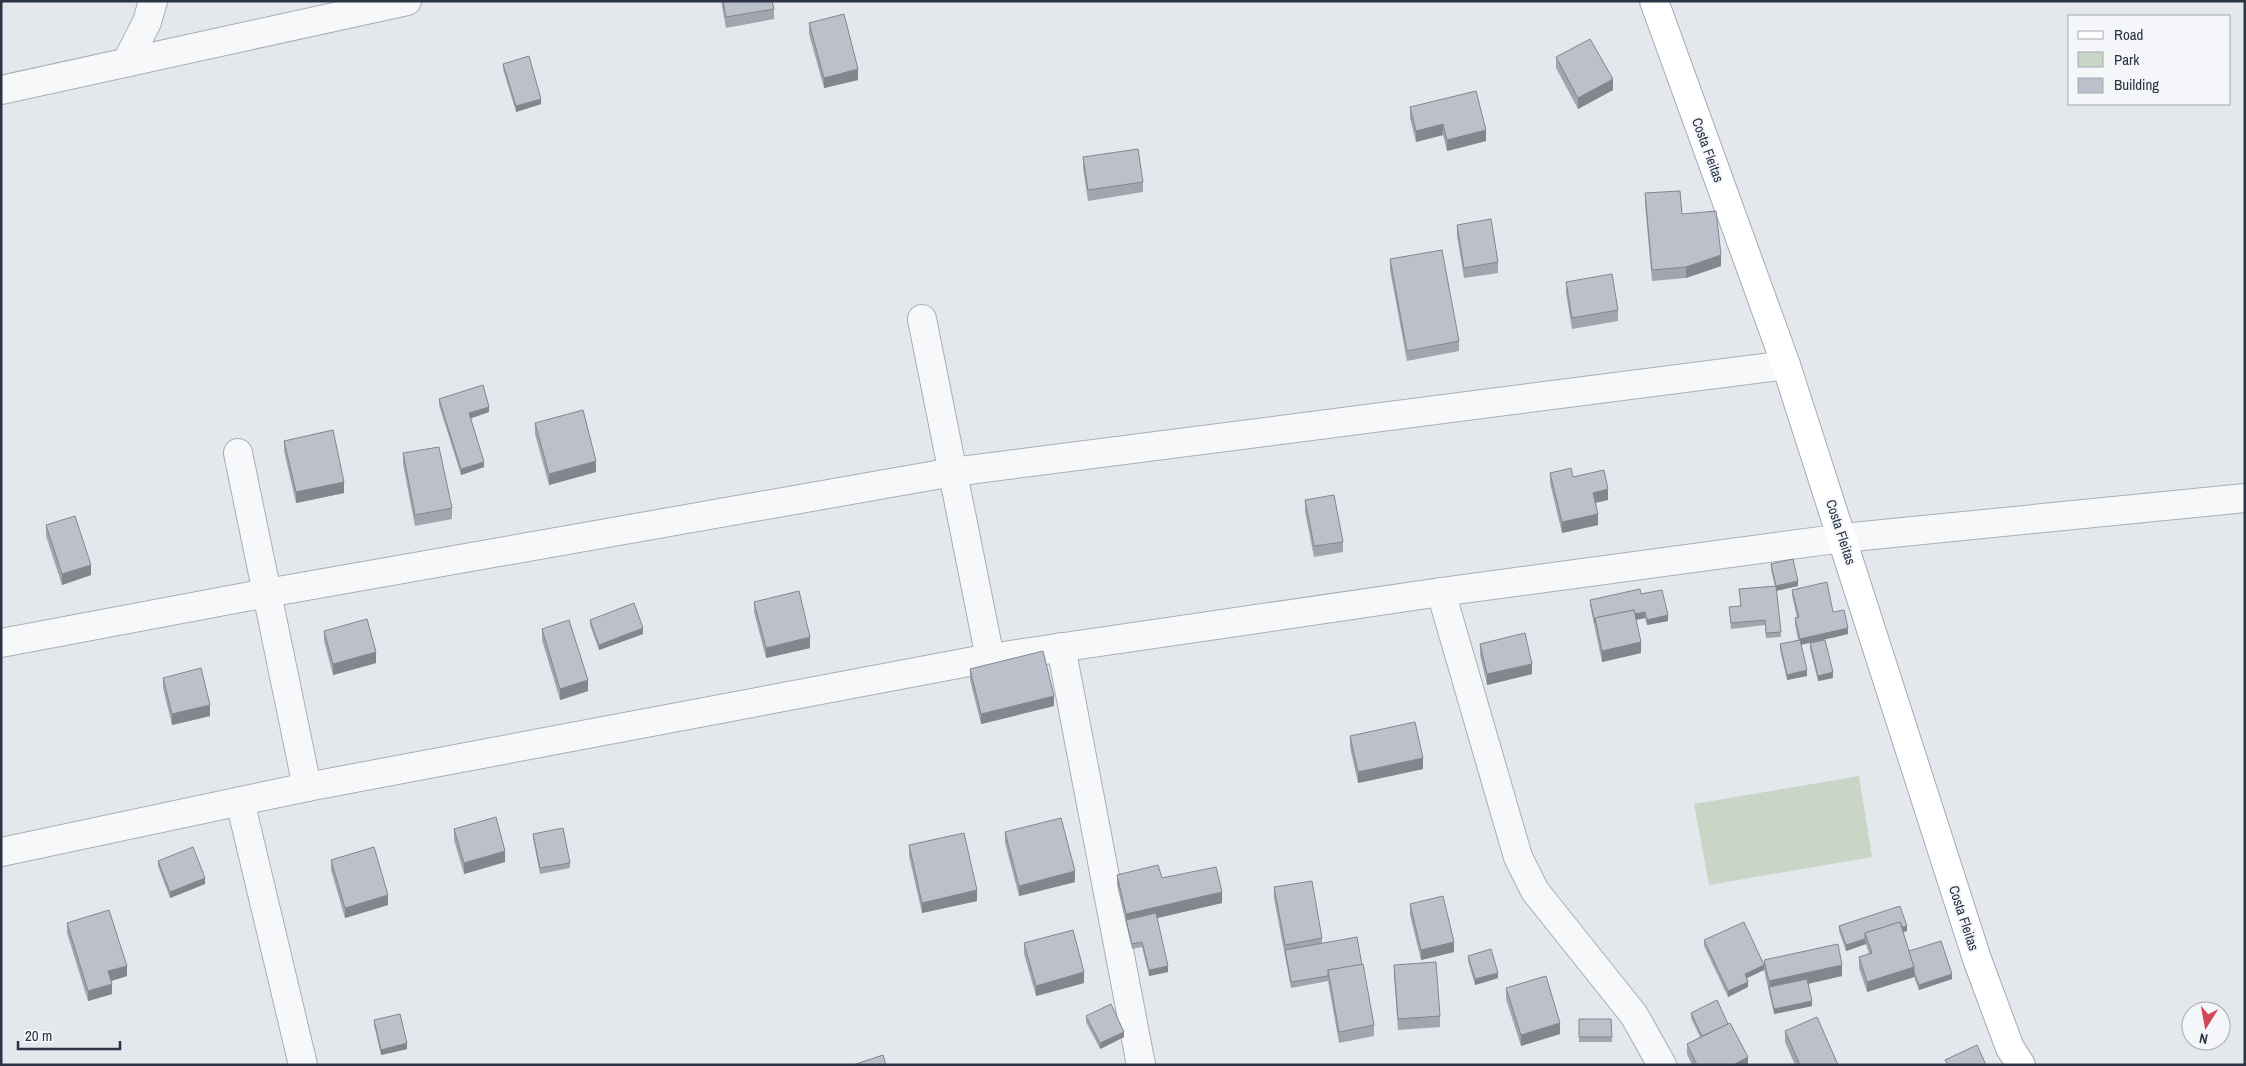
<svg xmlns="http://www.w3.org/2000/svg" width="2246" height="1066" viewBox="0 0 2246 1066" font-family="'Archivo Narrow',sans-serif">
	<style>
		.green { fill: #c9d6c5 }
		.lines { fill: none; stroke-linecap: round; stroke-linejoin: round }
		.minor-casing { stroke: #a9aeb7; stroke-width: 30 }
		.major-casing { stroke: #a3abb8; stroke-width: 30 }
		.minor { stroke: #f7f8fa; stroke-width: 28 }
		.major { stroke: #fff; stroke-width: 28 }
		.wall { fill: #a1a5ae }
		.shaded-wall { fill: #83868d }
		.building { fill: #bbc0ca; stroke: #83868d }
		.labels { text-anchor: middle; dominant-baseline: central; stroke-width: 4; stroke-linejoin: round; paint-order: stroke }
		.street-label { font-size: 14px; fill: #2b3445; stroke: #f4f6f9 }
	</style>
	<rect width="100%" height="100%" fill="#e4e7ec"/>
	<!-- green -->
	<polygon class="green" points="1859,776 1872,857 1709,885 1694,804"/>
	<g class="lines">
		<!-- minor casing -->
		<g class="minor-casing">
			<g id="minor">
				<polyline points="126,63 147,22 153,1"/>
				<polyline points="1,90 407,1"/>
				<polyline points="922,319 990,658"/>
				<polyline points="238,453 307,787"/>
				<polyline points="1441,592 1518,857 1535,891 1634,1015 1662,1065"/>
				<polyline points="1,643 267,593 953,472 1786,365"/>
				<polyline points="1061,647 1141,1065"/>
				<polyline points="240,801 303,1065"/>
				<polyline points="1,852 307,787 990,658 1441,592 1843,538 2245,498"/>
			</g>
		</g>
		<!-- major casing -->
		<g class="major-casing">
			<polyline id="major" points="1654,1 1786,365 1977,959 2010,1048 2021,1065"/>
		</g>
		<!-- minor -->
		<use href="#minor" class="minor"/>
		<!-- major -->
		<use href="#major" class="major"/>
	</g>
	<!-- wall -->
	<g class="wall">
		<polygon points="721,1 772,1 774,9 774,19 726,28"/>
		<polygon points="809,23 858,80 824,88 809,34"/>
		<polygon points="1556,57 1613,90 1578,109 1556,68"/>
		<polygon points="503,64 541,104 516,112 503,69"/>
		<polygon points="1410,107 1486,141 1447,151 1443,135 1416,142 1410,118"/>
		<polygon points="1083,157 1143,182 1143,192 1088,201 1083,168"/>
		<polygon points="1645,193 1682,214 1721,266 1686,278 1652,281 1645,204"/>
		<polygon points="1457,225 1498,262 1498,273 1464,278 1457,236"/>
		<polygon points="1390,259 1459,341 1459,351 1407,361 1390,270"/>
		<polygon points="1566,282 1618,310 1618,321 1572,329 1566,293"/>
		<polygon points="439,399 489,412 471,418 484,467 461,475 439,405"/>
		<polygon points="535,423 596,472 549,485 535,434"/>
		<polygon points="284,441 344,493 296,503 284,451"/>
		<polygon points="403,453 452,508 452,519 415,526 403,464"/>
		<polygon points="1550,473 1573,477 1608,500 1596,503 1598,525 1562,533 1550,483"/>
		<polygon points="1305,500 1343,542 1343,552 1314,557 1305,511"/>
		<polygon points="46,525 91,575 62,585 46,536"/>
		<polygon points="1771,564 1798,586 1776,591 1781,637 1766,638 1765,625 1731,629 1729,607 1741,606 1739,589 1775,586 1771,570"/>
		<polygon points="1792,590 1833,612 1848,634 1801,645 1807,676 1787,680 1780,649 1780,644 1798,640 1795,624 1795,618 1797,618 1792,595"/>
		<polygon points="1641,594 1668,621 1647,625 1645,618 1636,620 1641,653 1602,662 1590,605 1590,600"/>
		<polygon points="754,602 810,648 766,658 754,612"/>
		<polygon points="590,620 643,634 599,650 590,625"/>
		<polygon points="542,629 588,691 560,700 542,640"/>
		<polygon points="324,631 376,663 333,675 324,641"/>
		<polygon points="1810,643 1833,678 1818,681 1810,649"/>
		<polygon points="1480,644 1532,674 1487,685 1480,655"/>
		<polygon points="970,669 1054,706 981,724 970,680"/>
		<polygon points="163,678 210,716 172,725 163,688"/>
		<polygon points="1350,736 1423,769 1358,783 1350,747"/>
		<polygon points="454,829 505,862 464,874 454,840"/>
		<polygon points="1005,832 1075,882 1019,896 1005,843"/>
		<polygon points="533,834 570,863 570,868 540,874 533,839"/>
		<polygon points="909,845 977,901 922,913 909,856"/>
		<polygon points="331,860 388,905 345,918 331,870"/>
		<polygon points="158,861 205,884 170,898 158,866"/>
		<polygon points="1117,875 1162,878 1222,903 1157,918 1168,972 1149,976 1142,947 1132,949 1117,885"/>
		<polygon points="1274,887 1322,938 1322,943 1362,965 1374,1025 1374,1036 1339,1043 1328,981 1291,988 1274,898"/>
		<polygon points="1410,904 1454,952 1421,960 1410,915"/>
		<polygon points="67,923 127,976 111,981 112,994 88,1001 67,933"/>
		<polygon points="1839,926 1907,931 1903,932 1909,951 1952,979 1919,990 1914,977 1867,992 1859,968 1859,957 1869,954 1866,944 1846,951 1839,931"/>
		<polygon points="1704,940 1764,970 1747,978 1748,987 1728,997 1704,946"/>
		<polygon points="1024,943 1084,983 1036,996 1024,954"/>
		<polygon points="1468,956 1498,978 1475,985 1468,961"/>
		<polygon points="1764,960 1842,976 1808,984 1812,1006 1774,1014 1764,970"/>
		<polygon points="1394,965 1440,1016 1440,1027 1398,1030 1394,976"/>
		<polygon points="1506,988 1560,1034 1521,1046 1506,999"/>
		<polygon points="1691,1013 1748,1065 1692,1065 1687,1054 1687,1044 1700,1037 1691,1018"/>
		<polygon points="1086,1016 1124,1037 1100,1049 1086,1022"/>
		<polygon points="1579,1019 1611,1019 1612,1042 1579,1042"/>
		<polygon points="374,1020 407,1049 381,1055 374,1025"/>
		<polygon points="1785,1031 1838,1065 1795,1065 1785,1042"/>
	</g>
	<!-- shaded-wall -->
	<g class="shaded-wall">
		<polygon points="858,69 858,80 824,88 824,78"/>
		<polygon points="1613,79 1613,90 1578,109 1578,98"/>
		<polygon points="541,99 541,104 516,112 516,106"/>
		<polygon points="1443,124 1443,135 1416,142 1416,131"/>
		<polygon points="1486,130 1486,141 1447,151 1447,140"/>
		<polygon points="1721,255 1721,266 1686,278 1686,267"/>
		<polygon points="489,407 489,412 469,419 469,413"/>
		<polygon points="596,461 596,472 549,485 549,474"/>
		<polygon points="484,462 484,467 461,475 461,469"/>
		<polygon points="344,482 344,493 296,503 296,492"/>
		<polygon points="1608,489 1608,500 1593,503 1593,493"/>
		<polygon points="1598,514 1598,525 1562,533 1562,522"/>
		<polygon points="91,565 91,575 62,585 62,574"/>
		<polygon points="1798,581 1798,586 1776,591 1776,586"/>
		<polygon points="1645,612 1645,618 1597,628 1596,623"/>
		<polygon points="1668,615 1668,621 1647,625 1647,620"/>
		<polygon points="643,628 643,634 599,650 599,645"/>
		<polygon points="1848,628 1848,634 1800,645 1800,639"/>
		<polygon points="810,637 810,648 766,658 766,648"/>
		<polygon points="1641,642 1641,653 1602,662 1602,651"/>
		<polygon points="376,652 376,663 333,675 333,664"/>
		<polygon points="1532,664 1532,674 1487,685 1487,674"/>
		<polygon points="1807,670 1807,676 1787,680 1787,675"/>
		<polygon points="1833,672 1833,678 1818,681 1818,676"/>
		<polygon points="588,680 588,691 560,700 560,689"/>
		<polygon points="1054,696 1054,706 981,724 981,714"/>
		<polygon points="210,705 210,716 172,725 172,714"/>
		<polygon points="1423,758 1423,769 1358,783 1358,772"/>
		<polygon points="505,851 505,862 464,874 464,863"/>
		<polygon points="1075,871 1075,882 1019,896 1019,886"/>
		<polygon points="205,878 205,884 170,898 170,892"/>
		<polygon points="977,890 977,901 922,913 922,903"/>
		<polygon points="1222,892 1222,903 1127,925 1126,914"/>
		<polygon points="388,895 388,905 345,918 345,908"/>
		<polygon points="1907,926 1907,931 1869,943 1867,938"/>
		<polygon points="1865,939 1866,944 1846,951 1846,945"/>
		<polygon points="1454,942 1454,952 1421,960 1421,950"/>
		<polygon points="1764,965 1764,970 1745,979 1745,974"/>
		<polygon points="1842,965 1842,976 1770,992 1769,981"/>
		<polygon points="127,966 127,976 108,982 108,971"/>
		<polygon points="1168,966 1168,972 1149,976 1149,970"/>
		<polygon points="1914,967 1914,977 1867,992 1867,982"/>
		<polygon points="1084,972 1084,983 1036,996 1036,986"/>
		<polygon points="1498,973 1498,978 1475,985 1475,979"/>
		<polygon points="1952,974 1952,979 1919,990 1919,985"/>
		<polygon points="1748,982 1748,987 1728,997 1728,991"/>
		<polygon points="112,984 112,994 88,1001 88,991"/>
		<polygon points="1812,1001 1812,1006 1774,1014 1774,1009"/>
		<polygon points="1560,1023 1560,1034 1521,1046 1521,1035"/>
		<polygon points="1124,1032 1124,1037 1100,1049 1100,1043"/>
		<polygon points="407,1043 407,1049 381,1055 381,1050"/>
		<polygon points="1748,1057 1748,1065 1733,1065"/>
	</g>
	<!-- building -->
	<g class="building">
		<polygon points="723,1 772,1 774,9 726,17"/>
		<polygon points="844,14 858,69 824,78 809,23"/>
		<polygon points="1590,39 1613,79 1578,98 1556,57"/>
		<polygon points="529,56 541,99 516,106 503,64"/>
		<polygon points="1476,91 1486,130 1447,140 1443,124 1416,131 1410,107"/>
		<polygon points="1138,149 1143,182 1088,190 1083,157"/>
		<polygon points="1680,191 1682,214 1716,211 1721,255 1686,267 1652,270 1645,193"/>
		<polygon points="1491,219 1498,262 1464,268 1457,225"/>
		<polygon points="1442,250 1459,341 1407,351 1390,259"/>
		<polygon points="1612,274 1618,310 1572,318 1566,282"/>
		<polygon points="483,385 489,407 469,413 484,462 461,469 439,399"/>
		<polygon points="583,410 596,461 549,474 535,423"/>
		<polygon points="333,430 344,482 296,492 284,441"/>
		<polygon points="439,447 452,508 415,515 403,453"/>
		<polygon points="1571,468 1573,477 1604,470 1608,489 1593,493 1598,514 1562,522 1550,473"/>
		<polygon points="1334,495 1343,542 1314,546 1305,500"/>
		<polygon points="75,516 91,565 62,574 46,525"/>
		<polygon points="1793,559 1798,581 1776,586 1771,564"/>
		<polygon points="1827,582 1833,612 1844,610 1848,628 1800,639 1795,618 1799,617 1792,590"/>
		<polygon points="1776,586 1781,632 1766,633 1765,620 1731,623 1729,607 1741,606 1739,589"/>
		<polygon points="1640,589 1641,594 1662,590 1668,615 1647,620 1645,612 1635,614 1634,610 1595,618 1595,623 1590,600"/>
		<polygon points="799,591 810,637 766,648 754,602"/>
		<polygon points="634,603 643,628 599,645 590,620"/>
		<polygon points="1634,610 1641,642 1602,651 1595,618"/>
		<polygon points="367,619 376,652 333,664 324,631"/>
		<polygon points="569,620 588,680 560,689 542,629"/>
		<polygon points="1525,633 1532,664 1487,674 1480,644"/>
		<polygon points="1800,640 1807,670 1787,675 1780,644"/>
		<polygon points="1825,640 1833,672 1818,676 1810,643"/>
		<polygon points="1043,651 1054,696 981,714 970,669"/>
		<polygon points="201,668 210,705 172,714 163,678"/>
		<polygon points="1415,722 1423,758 1358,772 1350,736"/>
		<polygon points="496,817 505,851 464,863 454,829"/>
		<polygon points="1061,818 1075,871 1019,886 1005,832"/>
		<polygon points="563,828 570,863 540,868 533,834"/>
		<polygon points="964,833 977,890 922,903 909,845"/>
		<polygon points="193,847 205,878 170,892 158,861"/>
		<polygon points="374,847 388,895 345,908 331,860"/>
		<polygon points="1158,865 1162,878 1216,867 1222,892 1126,914 1117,875"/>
		<polygon points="1312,881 1322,938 1285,945 1274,887"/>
		<polygon points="1443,896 1454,942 1421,950 1410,904"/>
		<polygon points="1900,906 1907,926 1902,927 1900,922 1865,933 1865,939 1846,945 1839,926"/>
		<polygon points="109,910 127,966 108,971 112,984 88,991 67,923"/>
		<polygon points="1156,913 1168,966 1149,970 1142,942 1132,944 1126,920"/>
		<polygon points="1744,922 1764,965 1745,974 1748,982 1728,991 1704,940"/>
		<polygon points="1900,922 1914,967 1867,982 1859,957 1872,953 1865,933"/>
		<polygon points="1073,930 1084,972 1036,986 1024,943"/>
		<polygon points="1357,937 1362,965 1328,970 1328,976 1291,982 1285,950"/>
		<polygon points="1941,941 1952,974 1919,985 1914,972 1914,967 1909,951"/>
		<polygon points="1838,944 1842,965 1769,981 1764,960"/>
		<polygon points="1491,949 1498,973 1475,979 1468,956"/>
		<polygon points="1436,962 1440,1016 1398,1019 1394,965"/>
		<polygon points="1363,964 1374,1025 1339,1032 1328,970"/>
		<polygon points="1546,976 1560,1023 1521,1035 1506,988"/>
		<polygon points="1807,979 1812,1001 1774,1009 1769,987"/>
		<polygon points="1717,1000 1728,1024 1702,1036 1691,1013"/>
		<polygon points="1111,1004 1124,1032 1100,1043 1086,1016"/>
		<polygon points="400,1014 407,1043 381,1050 374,1020"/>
		<polygon points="1817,1017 1838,1065 1800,1065 1785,1031"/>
		<polygon points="1579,1019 1611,1019 1612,1037 1579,1037"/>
		<polygon points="1730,1023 1748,1057 1733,1065 1697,1065 1687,1044"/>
		<polygon points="1977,1045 1986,1065 1948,1065 1945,1060"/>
		<polygon points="883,1055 886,1065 853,1065"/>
	</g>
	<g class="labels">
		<!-- street labels -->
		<g class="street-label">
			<text transform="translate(1708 150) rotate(70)">Costa Fleitas</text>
			<text transform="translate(1841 532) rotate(72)">Costa Fleitas</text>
			<text transform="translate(1964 918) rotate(72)">Costa Fleitas</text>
		</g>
	</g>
	<!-- border -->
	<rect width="2246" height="1066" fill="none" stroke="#2b3445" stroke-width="5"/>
	<!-- legend -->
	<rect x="2068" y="15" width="162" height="90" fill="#f4f6f9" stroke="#a4a8b1"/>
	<rect x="2078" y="31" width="25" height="8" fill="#ffffff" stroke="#a4a8b1"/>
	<text x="2114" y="40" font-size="15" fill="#2b3445">Road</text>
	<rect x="2078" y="52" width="25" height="15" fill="#c9d6c5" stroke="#a4a8b1"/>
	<text x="2114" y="65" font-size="15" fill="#2b3445">Park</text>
	<rect x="2078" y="78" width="25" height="15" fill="#bbc0ca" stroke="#a4a8b1"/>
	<text x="2114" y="90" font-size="15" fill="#2b3445">Building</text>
	<!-- north arrow -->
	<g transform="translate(2206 1026) rotate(191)"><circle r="24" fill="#f4f6f9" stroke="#a4a8b1"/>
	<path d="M0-4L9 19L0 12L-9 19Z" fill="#d1495b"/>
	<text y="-8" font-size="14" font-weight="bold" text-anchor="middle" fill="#2b3445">N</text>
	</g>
	<!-- scale -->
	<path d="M18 1041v8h102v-8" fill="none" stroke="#2b3445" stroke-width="2.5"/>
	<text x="25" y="1041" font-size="15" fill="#2b3445" stroke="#f4f6f9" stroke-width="4" paint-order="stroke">20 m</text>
</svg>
